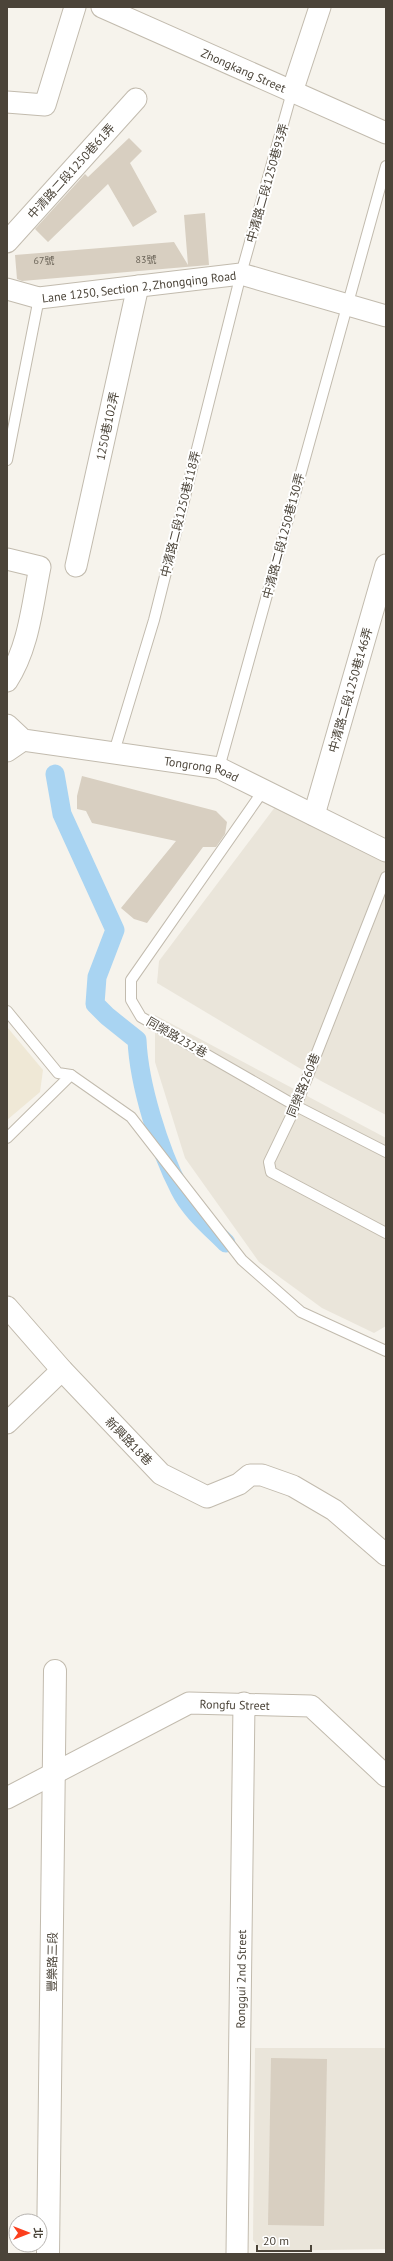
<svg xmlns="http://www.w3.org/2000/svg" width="393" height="2261" viewBox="0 0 393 2261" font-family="'PT Sans','Noto Sans TC',sans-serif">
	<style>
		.residential { fill: #eae5da }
		.education { fill: #efe8d6 }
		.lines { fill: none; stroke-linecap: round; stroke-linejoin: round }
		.canal { stroke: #a9d4f2; stroke-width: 19 }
		.building { fill: #d8cfc1 }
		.service-casing { stroke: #c2bbae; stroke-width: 12 }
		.minor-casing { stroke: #c2bbae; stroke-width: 23 }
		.tertiary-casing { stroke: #c2bbae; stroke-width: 24 }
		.service { stroke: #fff; stroke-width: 10 }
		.minor { stroke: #fff; stroke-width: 21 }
		.tertiary { stroke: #fff; stroke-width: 22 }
		.labels { text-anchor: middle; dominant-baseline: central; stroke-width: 4; stroke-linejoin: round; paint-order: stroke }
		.number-label { font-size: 10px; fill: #6e675b }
		.street-label { font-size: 12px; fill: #4b4439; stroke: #fff }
	</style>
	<rect width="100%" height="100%" fill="#f6f3ec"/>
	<!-- residential -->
	<g class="residential">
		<polygon points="275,807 386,862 386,1115 321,1081 157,983 159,961"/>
		<polygon points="155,1015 386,1138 386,1326 374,1333 322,1308 259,1262 185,1158 155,1062"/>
		<polygon points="255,2048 386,2048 386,2249 262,2251 253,2240"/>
	</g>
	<!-- education -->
	<polygon class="education" points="7,1027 43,1070 40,1092 7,1120"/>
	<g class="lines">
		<!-- canal -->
		<path class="canal" d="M55 774 62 814 115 930 97 977 95 1004 107 1016 137 1040C139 1085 159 1149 180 1190 190 1210 210 1227 226 1243"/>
	</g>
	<!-- building -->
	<g class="building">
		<polygon points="129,138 142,151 130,163 157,212 133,227 108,184 48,242 35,229 85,174 88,177"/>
		<polygon points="205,213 209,265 22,281 17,279 15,255 174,242 188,265 184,215"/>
		<polygon points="82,776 216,811 227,822 225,834 216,847 203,847 147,923 134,919 121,908 176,841 92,823 86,811 77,809 77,796"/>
		<polygon points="271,2058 327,2059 324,2226 268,2225"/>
	</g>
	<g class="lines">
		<!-- service casing -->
		<g class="service-casing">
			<g id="service">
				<polyline points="7,460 39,298"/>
				<polyline points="114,752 154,620 241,274 292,92"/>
				<polyline points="219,768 386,166"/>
				<polyline points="263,791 131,980 131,1000 141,1017 296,1106 386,1152"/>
				<polyline points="386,877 296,1106 269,1162 271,1172 386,1233"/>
				<polyline points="7,1011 58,1073 71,1075 131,1117 242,1260 301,1312 386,1351"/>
				<polyline points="7,1138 71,1075"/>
			</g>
		</g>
		<!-- minor casing -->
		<g class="minor-casing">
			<g id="minor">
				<path id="s1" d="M102 7 386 133"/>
				<polyline points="292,92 320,7"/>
				<polyline points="7,102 45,105 75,7"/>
				<polyline points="7,242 136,99"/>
				<path id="s2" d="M7 289 39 298 241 274 386 316"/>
				<path d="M7 559 40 567C32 606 29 647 7 681"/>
				<polyline points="76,566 138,286"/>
				<path id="s3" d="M7 725 23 740 219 768 386 851"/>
				<polyline points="7,751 23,740"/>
				<polyline points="314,815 386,565"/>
				<polyline points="7,1307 62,1370 161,1474 207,1497 239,1484 250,1475 262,1475 293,1486 334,1510 386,1555"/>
				<polyline points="7,1423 62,1370"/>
				<path id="s4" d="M7 1798 189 1703 311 1706 386 1776"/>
				<path id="s5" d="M237 2254 244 1703"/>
			</g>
		</g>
		<!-- tertiary casing -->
		<g class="tertiary-casing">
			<polyline id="tertiary" points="48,2254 55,1671"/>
		</g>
		<!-- service -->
		<use href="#service" class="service"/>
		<!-- minor -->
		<use href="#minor" class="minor"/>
		<!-- tertiary -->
		<use href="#tertiary" class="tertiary"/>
	</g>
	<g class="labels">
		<!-- number labels -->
		<g class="number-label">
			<text x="146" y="259">83號</text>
			<text x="44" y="260">67號</text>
		</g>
		<!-- street labels -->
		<g class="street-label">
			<text stroke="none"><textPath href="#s1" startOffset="155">Zhongkang Street</textPath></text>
			<text transform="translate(71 171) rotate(-48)">中清路二段1250巷61弄</text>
			<text transform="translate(267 183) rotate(-74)">中清路二段1250巷93弄</text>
			<text stroke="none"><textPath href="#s2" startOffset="134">Lane 1250, Section 2, Zhongqing Road</textPath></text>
			<text transform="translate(107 426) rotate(-78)">1250巷102弄</text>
			<text transform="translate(180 514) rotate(-76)">中清路二段1250巷118弄</text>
			<text transform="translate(283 536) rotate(-75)">中清路二段1250巷130弄</text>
			<text transform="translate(350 690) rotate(-74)">中清路二段1250巷146弄</text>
			<text stroke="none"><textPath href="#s3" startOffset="203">Tongrong Road</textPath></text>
			<text transform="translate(177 1037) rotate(30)">同榮路232巷</text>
			<text transform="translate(303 1085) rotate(-68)">同榮路260巷</text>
			<text transform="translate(129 1441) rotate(46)">新興路18巷</text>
			<text stroke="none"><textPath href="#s4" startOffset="251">Rongfu Street</textPath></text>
			<text transform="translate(52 1962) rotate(-89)">豐樂路三段</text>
			<text stroke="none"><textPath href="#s5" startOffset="275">Ronggui 2nd Street</textPath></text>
		</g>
	</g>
	<!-- border -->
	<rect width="393" height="2261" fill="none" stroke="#4b4439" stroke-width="16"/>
	<!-- north arrow -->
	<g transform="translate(28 2233) rotate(90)"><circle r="19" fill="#ffffff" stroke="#b7b4b0"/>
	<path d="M0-3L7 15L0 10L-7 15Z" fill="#fc3f1d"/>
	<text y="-6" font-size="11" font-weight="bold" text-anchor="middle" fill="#4b4439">北</text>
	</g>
	<!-- scale -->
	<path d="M257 2245v6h54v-6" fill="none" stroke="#4b4439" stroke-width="2"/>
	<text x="263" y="2245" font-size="12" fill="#4b4439" stroke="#ffffff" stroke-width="3" paint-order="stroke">20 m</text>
</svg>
